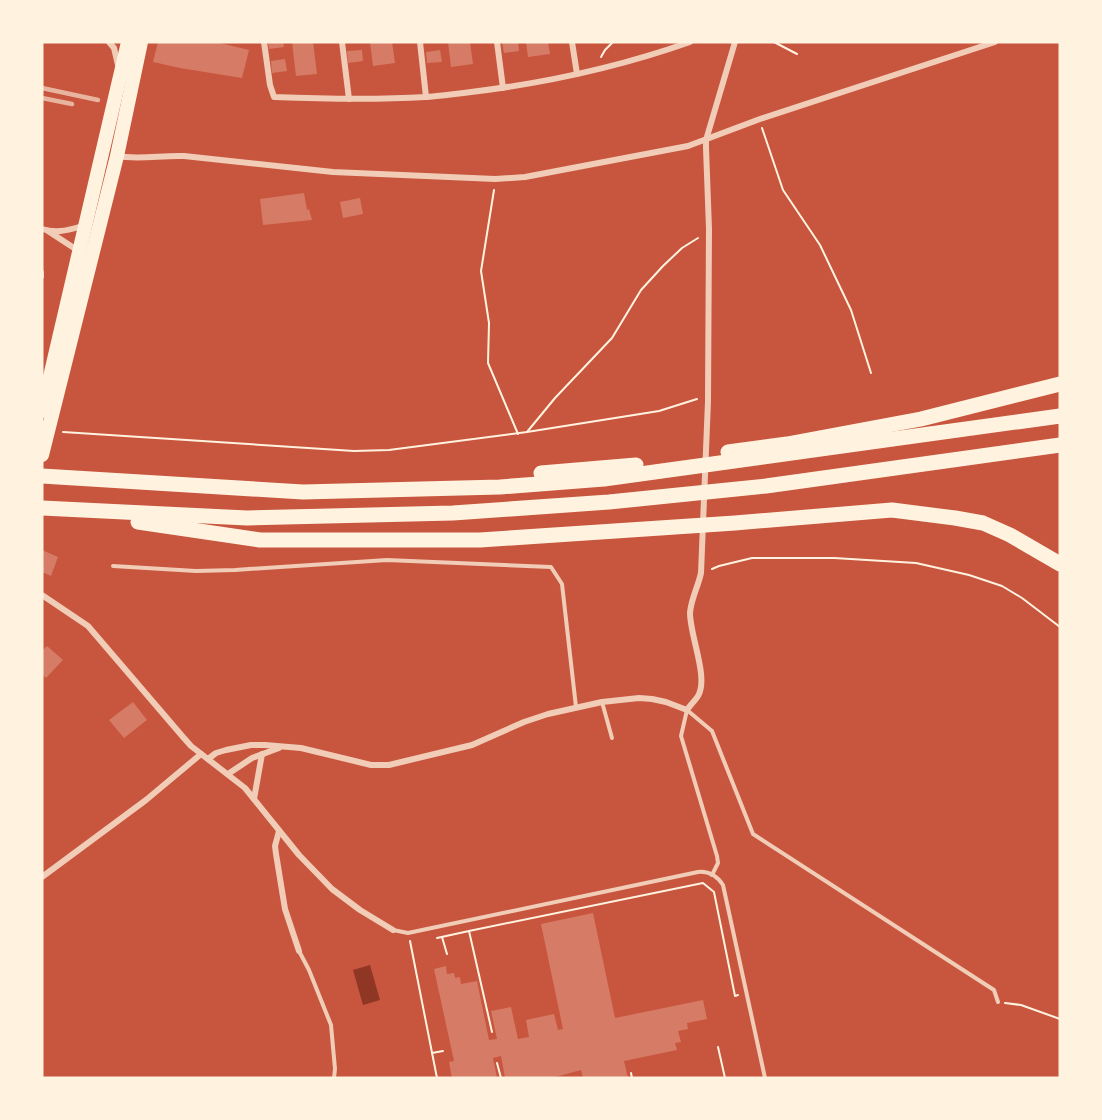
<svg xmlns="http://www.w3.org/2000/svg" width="1102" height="1120" viewBox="0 0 1102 1120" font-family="'Titillium Web',sans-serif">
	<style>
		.water { fill: #8f3625 }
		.building { fill: #d67c66 }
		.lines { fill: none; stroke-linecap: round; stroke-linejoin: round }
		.path { stroke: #fff3e0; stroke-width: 2 }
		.service { stroke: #f1ccb7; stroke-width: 4 }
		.minor { stroke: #f1ccb7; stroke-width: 6 }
		.primary { stroke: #fff3e0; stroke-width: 14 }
		.motorway { stroke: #fff3e0; stroke-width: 15 }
		.rail { stroke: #e9b49f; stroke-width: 4.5 }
	</style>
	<rect width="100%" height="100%" fill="#c8553d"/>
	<!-- water -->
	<polygon class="water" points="370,965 380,1000 363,1005 353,970"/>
	<!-- building -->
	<g class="building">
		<polygon points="158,42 216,42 249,50 242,78 180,68 153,62"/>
		<polygon points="268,42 283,42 284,47 269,49"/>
		<polygon points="292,42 313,42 317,74 296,76"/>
		<polygon points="370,42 392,42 395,63 373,66"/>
		<polygon points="448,42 470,42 473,64 451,67"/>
		<polygon points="502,42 518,42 519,51 504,53"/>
		<polygon points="526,42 548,42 550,54 528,57"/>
		<polygon points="362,50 363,61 348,63 347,51"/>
		<polygon points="440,50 442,62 427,63 426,52"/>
		<polygon points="285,59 287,71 272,73 271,61"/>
		<polygon points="304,193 307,210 309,209 312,220 263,225 260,199"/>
		<polygon points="360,198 363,214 343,218 340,202"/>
		<polygon points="42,550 58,557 51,576 42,572"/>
		<polygon points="47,646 63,660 46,678 42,674 42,651"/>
		<polygon points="133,702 147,720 124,738 109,720"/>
		<polygon points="593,913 615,1018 703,1000 707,1019 687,1023 688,1029 678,1031 681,1042 675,1043 677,1050 624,1061 628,1078 583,1078 581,1070 552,1078 505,1078 501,1056 493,1058 497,1078 452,1078 449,1062 454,1061 434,969 446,966 447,974 454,973 455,978 460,977 461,984 477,981 489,1040 497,1039 491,1011 511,1007 518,1039 529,1037 526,1020 554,1014 558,1030 563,1029 541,924"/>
	</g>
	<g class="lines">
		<!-- path -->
		<g class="path">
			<polyline points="774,42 797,54"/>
			<polyline points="601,57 605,50 613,42"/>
			<polyline points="762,128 783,190 820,245 851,310 871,373"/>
			<polyline points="494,190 481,271 489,323 488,363 518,434"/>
			<polyline points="63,432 354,451 389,450 527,432 555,398 612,338 641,290 663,266 682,248 698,238"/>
			<polyline points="527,432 659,411 697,399"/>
			<polyline points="712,569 719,566 752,558 834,558 916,563 969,575 1002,586 1022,598 1060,627"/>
			<polyline points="442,937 447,954"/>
			<polyline points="437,938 469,931"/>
			<polyline points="410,941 437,1078"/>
			<polyline points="1005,1003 1021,1005 1060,1019"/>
			<polyline points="492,1032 469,931 703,883 714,892 735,996 738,995"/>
			<polyline points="718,1047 725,1078"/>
			<polyline points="432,1053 443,1051"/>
			<polyline points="497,1063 501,1078"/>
			<polyline points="631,1073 632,1078"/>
		</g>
		<!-- service -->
		<g class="service">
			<polyline points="42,272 42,277"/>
			<polyline points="113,566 196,571 235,570 387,560 551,567 562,584 576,707"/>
			<polyline points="602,702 612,738"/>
			<polyline points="712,875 718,863 717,856 681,736 687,710 712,731 753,834 994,990 998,1002"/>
			<path d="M393 930 408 933 698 872C708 871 717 876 723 885L765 1078"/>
			<polyline points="299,951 309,970 331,1025 335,1069 334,1078"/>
		</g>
		<!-- minor -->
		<g class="minor">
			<polyline points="109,42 114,48 118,65"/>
			<path d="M264 42 270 85 274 97C325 99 375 100 426 97 441 96 456 94 471 92 546 83 619 67 690 42"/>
			<polyline points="342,42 349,99"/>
			<polyline points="420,42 426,97"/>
			<polyline points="497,42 503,88"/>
			<polyline points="572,42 577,74"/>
			<path d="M117 156C139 160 162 155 184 156L333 172 495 179 525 177 688 146 760 119 995 42"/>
			<path d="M42 229C55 233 66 231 79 227"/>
			<polyline points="48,231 74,248"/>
			<polyline points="42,595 88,626 183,737 191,746 245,788 299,855 332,889 360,910 393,930"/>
			<path d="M208 759 216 753 226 750 251 745H265L301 748 371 765H389L472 745 524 722 548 714 602 702 639 698 652 699 666 702 687 710C690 705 695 701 698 696 709 678 690 636 690 613 691 599 698 587 701 573L708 401 709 229 706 148V140L735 42"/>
			<polyline points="228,774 252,758 279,748"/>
			<polyline points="254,799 262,754"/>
			<polyline points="279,831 275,846 276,854 285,909 299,951"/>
			<polyline points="42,877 146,800 201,754"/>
		</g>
		<!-- primary -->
		<g class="primary">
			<polyline points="42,411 128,42"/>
			<polyline points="42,455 117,156 141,42"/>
		</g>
		<!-- motorway -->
		<g class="motorway">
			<polyline points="728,452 787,444 921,419 1060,384"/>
			<polyline points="541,473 636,465"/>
			<polyline points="42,476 303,492 500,487 604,479 1060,416"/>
			<polyline points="42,508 247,518 453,513 609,502 766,486 1060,445"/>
			<polyline points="138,522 260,540 480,540 735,523 892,510 955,518 983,523 1010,535 1060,564"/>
		</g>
		<!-- rail -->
		<g class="rail">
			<polyline points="42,88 98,100"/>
			<polyline points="42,98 72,104"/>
		</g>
	</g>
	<!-- border -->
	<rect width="1102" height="1120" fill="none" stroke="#fff3e0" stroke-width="87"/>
</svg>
